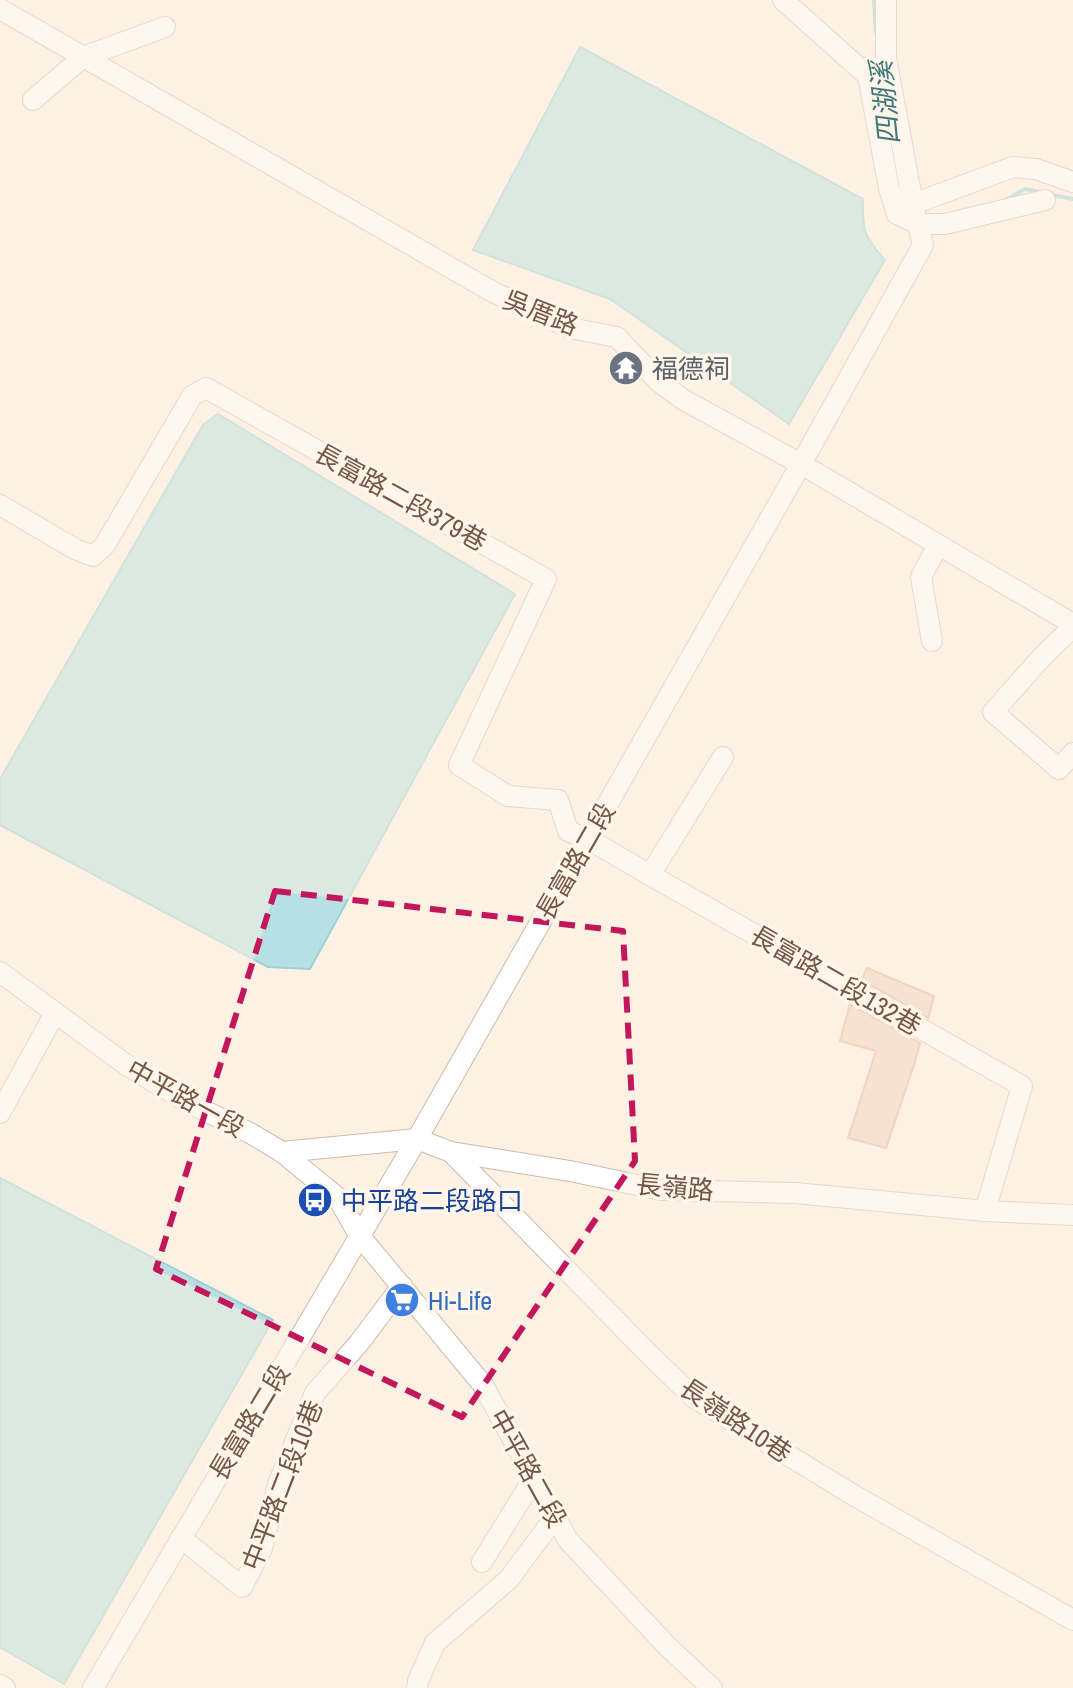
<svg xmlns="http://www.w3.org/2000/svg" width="1073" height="1688" viewBox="0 0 1073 1688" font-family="'Archivo Narrow','Noto Sans TC',sans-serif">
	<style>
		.water { fill: #b7e0e5; stroke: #9ed0d6; stroke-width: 2 }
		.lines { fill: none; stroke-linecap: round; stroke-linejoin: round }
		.stream { stroke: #9ed0d6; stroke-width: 4 }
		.building { fill: #f1ceba; stroke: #e3b39b; stroke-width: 2 }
		.minor-casing { stroke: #cfbaac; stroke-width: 22 }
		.minor { stroke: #fff; stroke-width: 20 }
		.marked { fill: none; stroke: #c2185b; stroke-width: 6; stroke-dasharray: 16 10; stroke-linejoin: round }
		.labels { text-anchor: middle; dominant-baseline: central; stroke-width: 7; stroke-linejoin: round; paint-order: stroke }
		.street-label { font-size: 26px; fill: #735649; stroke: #fff5e8 }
		.worship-label { font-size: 26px; fill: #5b616d; stroke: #fff5e8; text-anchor: start }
		.transit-label { font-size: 26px; fill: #164399; stroke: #fff5e8; text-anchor: start }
		.shop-label { font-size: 26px; fill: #366cbe; stroke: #fff5e8; text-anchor: start }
		.water-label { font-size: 28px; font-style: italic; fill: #40777f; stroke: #fff5e8 }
	</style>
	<rect width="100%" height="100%" fill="#fcf1e2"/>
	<!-- water -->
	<g class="water">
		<path d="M580 47 863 199C862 230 864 237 885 260L789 424 610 299 473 250Z"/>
		<polygon points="218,414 515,594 310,969 268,967 0,825 0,779 203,425"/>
		<polygon points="0,1178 273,1320 64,1684 0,1647"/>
	</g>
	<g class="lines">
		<!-- stream -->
		<g class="stream">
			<polyline points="874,0 876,33"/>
			<polyline points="884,98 886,117"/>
			<polyline points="1048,194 1073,199"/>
			<polyline points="1004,201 1025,189 1039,192"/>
		</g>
	</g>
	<!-- building -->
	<g class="building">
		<polygon points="867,968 934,996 928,1018 862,980"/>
		<polygon points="850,1004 920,1043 915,1062 886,1148 848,1138 876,1051 840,1041"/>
	</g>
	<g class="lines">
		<!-- minor casing -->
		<g class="minor-casing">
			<g id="minor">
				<polyline points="783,0 868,76 889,188 897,214 918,224 945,224 1045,200"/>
				<polyline points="0,9 493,292 570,328 617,337 658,381 684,400 801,464 1073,624"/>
				<polyline points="33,100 83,57 165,27"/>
				<polyline points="913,204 1013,167 1036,169 1073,182"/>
				<polyline points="0,505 75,549 93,556 105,545 192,396 206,388 546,579 459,765 508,796 558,800 568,831 588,839 650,875 723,757"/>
				<polyline points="1073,627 1042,657 993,712 1059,769 1073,753"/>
				<polyline points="932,641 921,577 938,545"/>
				<polyline points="650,875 1022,1086 985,1211"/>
				<polyline points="0,972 125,1064 185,1101 250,1133 282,1152 338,1198 359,1235 483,1385 568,1540 667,1646 712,1688"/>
				<polyline points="0,1113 55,1013"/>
				<polyline points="282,1152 417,1139 451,1152 570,1171 661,1190 795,1193 985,1211 1073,1215"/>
				<polyline points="451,1152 644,1349 693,1397 855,1496 1073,1620"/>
				<polyline points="181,1538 242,1587 262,1548 278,1484 315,1393 359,1343 402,1286"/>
				<polyline points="482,1562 534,1478"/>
				<polyline points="0,1685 5,1688"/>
				<polyline points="93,1688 417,1139 801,464 923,245 913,204 886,58 886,0"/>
				<polyline points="417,1688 418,1681 435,1643 509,1579 555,1517"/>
			</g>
		</g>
		<!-- minor -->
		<use href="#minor" class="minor"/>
	</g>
	<!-- marked area -->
	<path d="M0 0H1073V1688H0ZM275 891 623 931 635 1161 462 1417 156 1269Z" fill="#fcf1e2" fill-opacity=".55" fill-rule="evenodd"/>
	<path class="marked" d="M275 891 623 931 635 1161 462 1417 156 1269Z"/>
	<!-- icons -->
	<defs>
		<g id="temple-disc" transform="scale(1.8)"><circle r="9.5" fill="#6b7280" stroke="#fff5e8"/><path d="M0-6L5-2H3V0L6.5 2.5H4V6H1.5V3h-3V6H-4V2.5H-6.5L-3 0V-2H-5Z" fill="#fff"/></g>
		<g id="bus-disc" transform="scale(1.8)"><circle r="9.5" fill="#1a4fb4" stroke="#fff5e8"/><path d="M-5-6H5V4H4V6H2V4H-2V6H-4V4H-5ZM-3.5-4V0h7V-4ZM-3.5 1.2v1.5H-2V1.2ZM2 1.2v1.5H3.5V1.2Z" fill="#fff"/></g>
		<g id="supermarket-disc" transform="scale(1.8)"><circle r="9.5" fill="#3f7fe0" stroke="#fff5e8"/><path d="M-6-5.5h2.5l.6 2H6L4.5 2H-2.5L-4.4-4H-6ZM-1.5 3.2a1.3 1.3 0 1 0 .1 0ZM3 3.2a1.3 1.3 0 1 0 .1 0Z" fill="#fff"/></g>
	</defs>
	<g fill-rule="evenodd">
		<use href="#temple-disc" x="626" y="368"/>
		<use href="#bus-disc" x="315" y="1200"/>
		<use href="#supermarket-disc" x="402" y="1300"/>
	</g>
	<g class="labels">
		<!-- street labels -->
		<g class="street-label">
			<text transform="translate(541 312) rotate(22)">吳厝路</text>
			<text transform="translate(401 497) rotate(29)">長富路二段379巷</text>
			<text transform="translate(575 861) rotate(-60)">長富路二段</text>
			<text transform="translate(836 980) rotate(30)">長富路二段132巷</text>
			<text transform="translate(186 1098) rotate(29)">中平路一段</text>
			<text transform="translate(675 1187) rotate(5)">長嶺路</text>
			<text transform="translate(736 1420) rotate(34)">長嶺路10巷</text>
			<text transform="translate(249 1422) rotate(-59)">長富路二段</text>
			<text transform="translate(528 1468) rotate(61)">中平路二段</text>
			<text transform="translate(282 1485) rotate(-69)">中平路二段10巷</text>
		</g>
		<!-- worship labels -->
		<g class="worship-label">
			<text x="652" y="368">福德祠</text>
		</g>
		<!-- transit labels -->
		<g class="transit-label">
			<text x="341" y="1200">中平路二段路口</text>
		</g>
		<!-- shop labels -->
		<g class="shop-label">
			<text x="428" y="1300">Hi-Life</text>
		</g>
		<!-- water labels -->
		<g class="water-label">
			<text transform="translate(885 103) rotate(-96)">四湖溪</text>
		</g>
	</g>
</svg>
